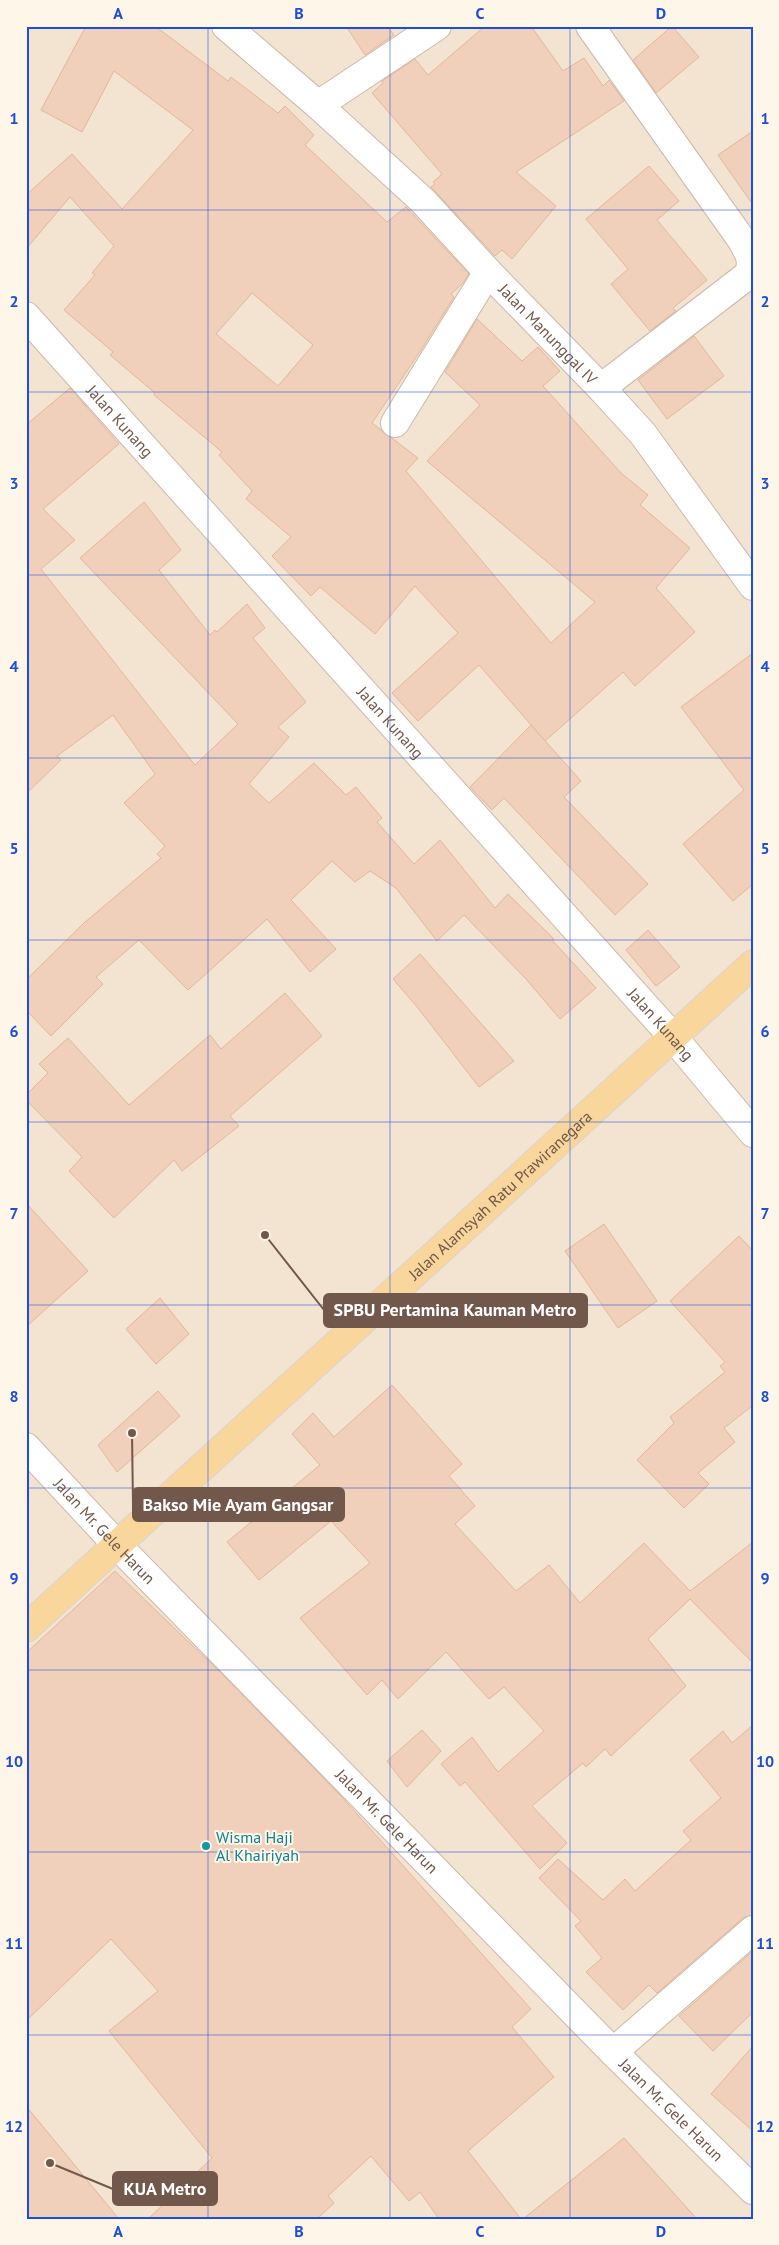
<svg xmlns="http://www.w3.org/2000/svg" width="779" height="2245" viewBox="0 0 779 2245" font-family="'PT Sans',sans-serif">
	<style>
		.residential { fill: #f3e3d1 }
		.building { fill: #f0d0bb; stroke: #e2b79c; fill-rule: evenodd }
		.lines { fill: none; stroke-linecap: round; stroke-linejoin: round }
		.minor-casing { stroke: #ccb9a9; stroke-width: 30 }
		.major-casing { stroke: #dad4d0; stroke-width: 30 }
		.minor { stroke: #fff; stroke-width: 28 }
		.major { stroke: #f8d69c; stroke-width: 28 }
		.grid { fill: none; stroke: #1d4ed8; stroke-width: 1; stroke-opacity: 0.55 }
		.culture-dot { fill: #0f9aa8; stroke: #fef6e8; stroke-width: 2 }
		.labels { text-anchor: middle; dominant-baseline: central; stroke-width: 4; stroke-linejoin: round; paint-order: stroke }
		.street-label { font-size: 16px; fill: #72584a; stroke: #fef6e8 }
		.culture-label { font-size: 16px; fill: #0d838f; stroke: #fef6e8; text-anchor: start }
		.leader { fill: none; stroke: #72584a; stroke-width: 2 }
		.callout-dot { fill: #72584a; stroke: #fef6e8; stroke-width: 2 }
		.callout { fill: #72584a; stroke: #72584a; stroke-width: 2 }
		.callout-label { font-size: 18px; text-anchor: middle; font-weight: bold; fill: #fff }
		.neatline { fill: none; stroke: #1d4ed8; stroke-width: 2 }
		.grid-label { font-size: 16px; text-anchor: middle; font-weight: bold; fill: #1d4ed8 }
	</style>
	<rect width="100%" height="100%" fill="#fbf2e2"/>
	<!-- residential -->
	<rect class="residential" x="26" y="26" width="727" height="2193"/>
	<!-- building -->
	<g class="building">
		<path d="M86 26H155L228 81 231 77 278 113 285 106 314 135 305 145 387 222 406 207 469 274 462 284 451 294 454 297 421 350 372 423 418 458 406 471 551 643 595 602 427 461 480 405 445 372 477 319 522 361 538 347 560 371 543 386 621 473 648 495 640 505 690 548 656 588 695 632 635 686 623 672 545 741 479 665 418 721 392 693 458 633 415 586 375 634 320 587 311 596 272 556 291 537 246 499 252 491 219 455 222 452 154 395 155 393 110 355 113 352 64 310 95 275 92 273 114 246 70 197 26 249V195L72 154 122 209 193 130 114 71 82 132 41 110ZM252 293 313 345 278 386 216 334Z"/>
		<polygon points="346,26 387,26 394,35 365,55"/>
		<polygon points="485,26 531,26 563,71 584,58 603,86 609,80 624,101 516,172 556,206 512,259 502,250 495,256 431,187 435,184 433,182 442,174 372,93 383,83 382,81 415,59 428,75"/>
		<polygon points="672,26 699,57 656,93 633,60"/>
		<polygon points="753,131 753,205 718,155"/>
		<polygon points="649,166 679,201 657,220 707,280 673,308 676,311 650,331 611,284 628,269 586,219"/>
		<polygon points="694,336 724,376 667,419 638,380"/>
		<polygon points="70,388 119,444 43,509 75,540 41,569 195,765 238,724 80,558 144,502 181,550 159,570 210,635 215,630 217,632 247,604 265,628 253,638 306,702 278,727 289,737 249,784 269,803 314,763 346,795 356,787 382,818 377,822 414,864 440,840 495,908 508,894 554,939 552,940 596,988 560,1019 526,979 464,915 437,941 396,888 370,871 355,882 332,861 291,900 336,949 310,972 267,919 188,990 139,940 96,977 103,984 51,1036 26,1010 26,980 84,923 161,858 157,854 165,846 124,803 155,774 113,715 57,756 61,760 26,794 26,425"/>
		<polygon points="753,653 753,884 733,901 683,844 744,790 681,707"/>
		<polygon points="531,725 581,781 564,797 648,884 615,915 504,798 492,810 470,787"/>
		<polygon points="648,930 680,967 656,986 626,950"/>
		<polygon points="420,954 514,1061 479,1087 418,1008 393,979"/>
		<polygon points="285,993 322,1036 230,1116 239,1126 182,1171 174,1160 114,1218 69,1171 82,1157 26,1100 26,1095 48,1073 39,1064 68,1038 129,1105 210,1035 221,1049"/>
		<polygon points="26,1203 88,1271 26,1327"/>
		<polygon points="604,1224 657,1301 618,1328 565,1251"/>
		<polygon points="739,1236 753,1251 753,1407 752,1406 724,1428 735,1442 698,1473 709,1484 684,1508 637,1460 674,1423 670,1417 725,1372 720,1366 725,1362 670,1301"/>
		<polygon points="160,1298 189,1334 156,1364 126,1329"/>
		<polygon points="392,1385 462,1464 449,1476 475,1506 455,1524 516,1591 549,1565 580,1603 644,1543 690,1591 753,1542 753,1663 690,1599 648,1639 686,1686 611,1756 605,1749 586,1767 583,1763 532,1806 567,1843 540,1869 465,1782 460,1786 441,1764 472,1737 498,1772 544,1731 504,1687 489,1699 446,1652 398,1699 382,1680 367,1695 300,1618 370,1563 331,1521 259,1580 227,1542 320,1465 292,1434 313,1413 334,1437"/>
		<polygon points="158,1391 180,1416 117,1472 98,1445"/>
		<polygon points="115,1571 224,1676 340,1795 531,2009 512,2027 554,2077 468,2151 521,2219 439,2219 420,2192 409,2201 371,2156 328,2196 334,2203 317,2219 148,2219 212,2158 109,2031 158,1991 111,1939 26,2021 26,1653"/>
		<polygon points="753,1725 753,1915 743,1918 657,1993 649,1985 623,2010 586,1972 602,1958 575,1926 581,1921 539,1878 558,1859 603,1900 625,1879 635,1891 691,1840 683,1831 721,1798 690,1760 723,1731 732,1743"/>
		<polygon points="422,1730 441,1751 407,1787 387,1761"/>
		<polygon points="753,1951 753,2012 713,2051 679,2016"/>
		<polygon points="753,2046 753,2131 711,2094"/>
		<polygon points="26,2106 119,2219 26,2219"/>
		<polygon points="624,2138 697,2219 523,2219"/>
	</g>
	<g class="lines">
		<!-- minor casing -->
		<g class="minor-casing">
			<g id="minor">
				<path id="s1" d="M226 26 318 105 423 201 488 272 601 388 643 434 753 586"/>
				<path d="M590 26 741 239C748 251 755 261 748 275L601 388"/>
				<polyline points="318,105 437,26"/>
				<path id="s2" d="M26 316 673 1037 753 1133"/>
				<polyline points="395,423 488,272"/>
				<path id="s3" d="M26 1447 118 1546 613 2052 753 2190"/>
				<polyline points="613,2052 753,1930"/>
			</g>
		</g>
		<!-- major casing -->
		<g class="major-casing">
			<g id="major">
				<path id="s4" d="M26 1628 753 964"/>
			</g>
		</g>
		<!-- minor -->
		<use href="#minor" class="minor"/>
		<!-- major -->
		<use href="#major" class="major"/>
	</g>
	<!-- grid -->
	<path class="grid" d="M208 26V2219M390 26V2219M570 26V2219M26 210H753M26 392H753M26 575H753M26 758H753M26 940H753M26 1122H753M26 1305H753M26 1488H753M26 1670H753M26 1852H753M26 2035H753"/>
	<!-- markers -->
	<circle class="culture-dot" cx="206" cy="1846" r="5"/>
	<g class="labels">
		<!-- street labels -->
		<g class="street-label">
			<text stroke="none"><textPath href="#s1" startOffset="446">Jalan Manunggal IV</textPath></text>
			<text stroke="none"><textPath href="#s2" startOffset="141">Jalan Kunang</textPath></text>
			<text stroke="none"><textPath href="#s2" startOffset="546">Jalan Kunang</textPath></text>
			<text stroke="none"><textPath href="#s2" startOffset="951">Jalan Kunang</textPath></text>
			<text stroke="none"><textPath href="#s4" startOffset="642">Jalan Alamsyah Ratu Prawiranegara</textPath></text>
			<text stroke="none"><textPath href="#s3" startOffset="115">Jalan Mr. Gele Harun</textPath></text>
			<text stroke="none"><textPath href="#s3" startOffset="520">Jalan Mr. Gele Harun</textPath></text>
			<text stroke="none"><textPath href="#s3" startOffset="925">Jalan Mr. Gele Harun</textPath></text>
		</g>
		<!-- culture labels -->
		<g class="culture-label">
			<text x="216" y="1837">Wisma Haji<tspan x="216" dy="18">Al Khairiyah</tspan></text>
		</g>
	</g>
	<!-- callouts -->
	<path class="leader" d="M265 1235L324 1310M132 1433L133 1505M50 2163L113 2189"/>
	<g class="callout-dot">
		<circle cx="265" cy="1235" r="5"/>
		<circle cx="132" cy="1433" r="5"/>
		<circle cx="50" cy="2163" r="5"/>
	</g>
	<g class="callout">
		<rect x="324" y="1294" width="263" height="33" rx="5"/>
		<rect x="133" y="1488" width="211" height="33" rx="5"/>
		<rect x="113" y="2172" width="104" height="33" rx="5"/>
	</g>
	<g class="callout-label">
		<text x="455" y="1316">SPBU Pertamina Kauman Metro</text>
		<text x="238" y="1511">Bakso Mie Ayam Gangsar</text>
		<text x="165" y="2195">KUA Metro</text>
	</g>
	<!-- border -->
	<rect width="779" height="2245" fill="none" stroke="#fef6e8" stroke-width="55"/>
	<rect x="28" y="28" width="724" height="2190" class="neatline"/>
	<g class="grid-label">
		<text x="118" y="19">A</text>
		<text x="299" y="19">B</text>
		<text x="480" y="19">C</text>
		<text x="661" y="19">D</text>
		<text x="14" y="124">1</text>
		<text x="765" y="124">1</text>
		<text x="14" y="307">2</text>
		<text x="765" y="307">2</text>
		<text x="14" y="489">3</text>
		<text x="765" y="489">3</text>
		<text x="14" y="672">4</text>
		<text x="765" y="672">4</text>
		<text x="14" y="854">5</text>
		<text x="765" y="854">5</text>
		<text x="14" y="1037">6</text>
		<text x="765" y="1037">6</text>
		<text x="14" y="1219">7</text>
		<text x="765" y="1219">7</text>
		<text x="14" y="1402">8</text>
		<text x="765" y="1402">8</text>
		<text x="14" y="1584">9</text>
		<text x="765" y="1584">9</text>
		<text x="14" y="1767">10</text>
		<text x="765" y="1767">10</text>
		<text x="14" y="1949">11</text>
		<text x="765" y="1949">11</text>
		<text x="14" y="2132">12</text>
		<text x="765" y="2132">12</text>
		<text x="118" y="2237">A</text>
		<text x="299" y="2237">B</text>
		<text x="480" y="2237">C</text>
		<text x="661" y="2237">D</text>
	</g>
</svg>
